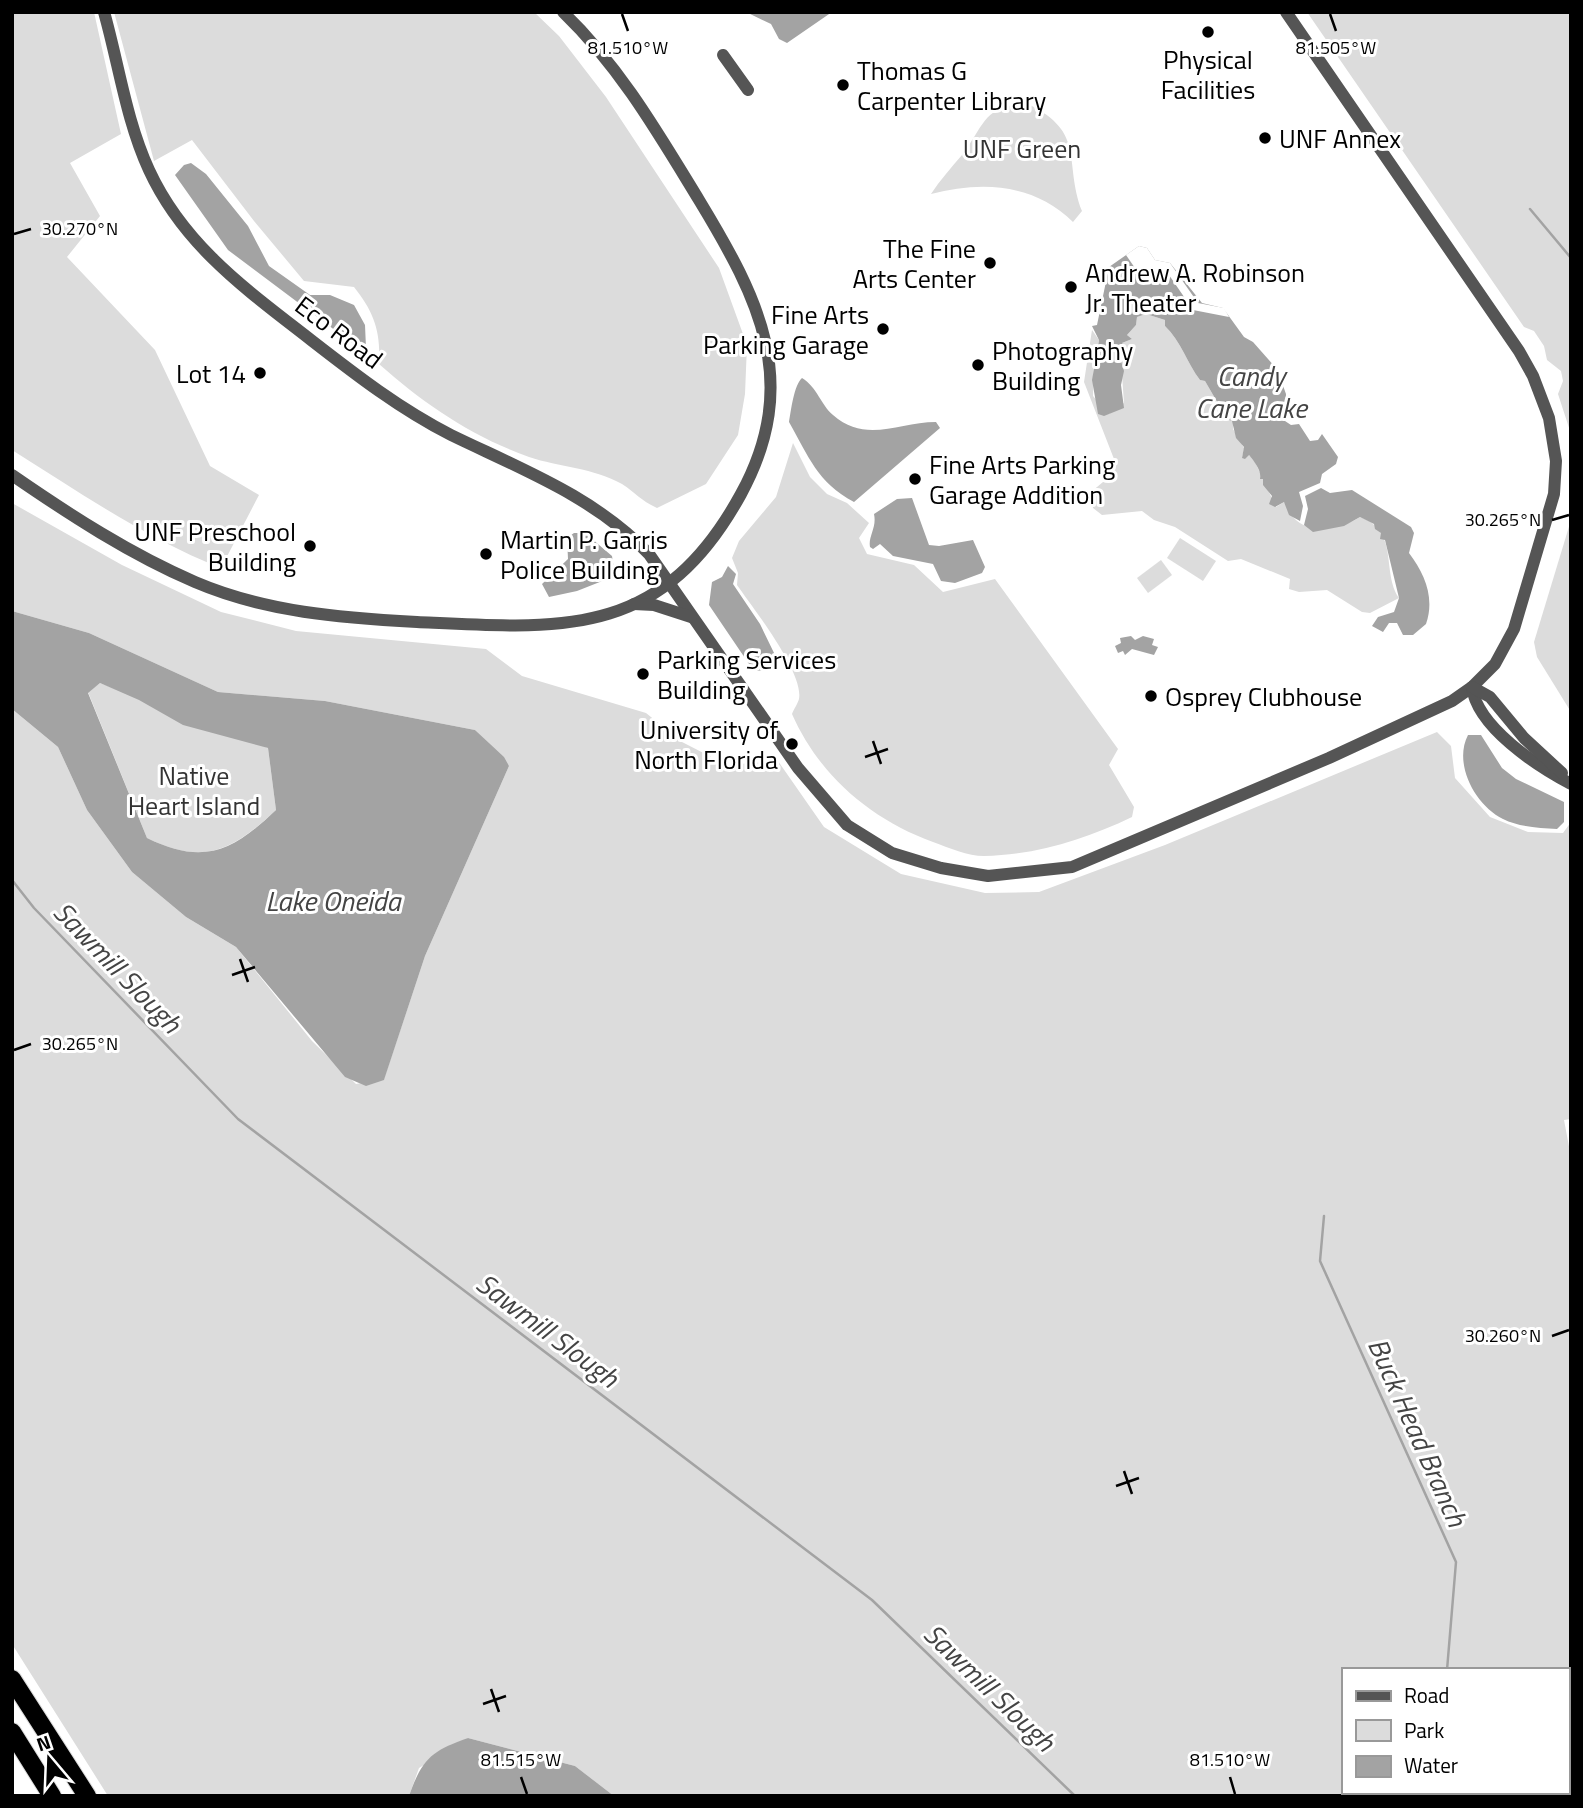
<svg xmlns="http://www.w3.org/2000/svg" width="1583" height="1808" viewBox="0 0 1583 1808" font-family="'Titillium Web',sans-serif">
	<style>
		.green { fill: #dcdcdc; fill-rule: evenodd }
		.water { fill: #a3a3a3; fill-rule: evenodd }
		.pier { fill: #fff }
		.lines { fill: none; stroke-linecap: round; stroke-linejoin: round }
		.stream { stroke: #a3a3a3; stroke-width: 2.5 }
		.highway-casing { stroke: #dbdbdb; stroke-width: 20 }
		.minor { stroke: #555; stroke-width: 12 }
		.highway { stroke: #000; stroke-width: 18 }
		.ticks { fill: none; stroke: #000; stroke-width: 2.5 }
		.poi-dot { fill: #000; stroke: #fff; stroke-width: 2.5 }
		.labels { text-anchor: middle; dominant-baseline: central; stroke-width: 6; stroke-linejoin: round; paint-order: stroke }
		.poi-label { font-size: 26px; fill: #000; stroke: #fff; text-anchor: start }
		.park-label { font-size: 26px; fill: #333; stroke: #fff }
		.street-label { font-size: 26px; fill: #000; stroke: #fff }
		.water-label { font-size: 28px; font-style: italic; fill: #444; stroke: #fff }
		.ticks-label { font-size: 18px; text-anchor: middle; fill: #000; stroke: #fff; stroke-width: 6; stroke-linejoin: round; paint-order: stroke }
	</style>
	<rect width="100%" height="100%" fill="#fff"/>
	<!-- green -->
	<g class="green">
		<path d="M12 12H94L121 134 70 163 100 216 67 257 155 350 210 466 259 495 221 568C147 539 79 492 12 450Z"/>
		<path d="M114 12H534L559 36 606 97 719 268 747 345 745 394 738 435 706 484 657 508C640 500 636 493 622 484 594 468 559 467 529 457 471 436 424 404 379 364 381 332 374 312 354 287L304 281 254 221 192 140 154 161Z"/>
		<polygon points="1307,12 1571,12 1571,434 1558,394 1563,381 1561,371 1547,360 1544,346 1534,331 1524,327"/>
		<path d="M1028 104C1087 133 1063 161 1082 211L1073 222C1034 183 981 181 931 194 940 180 951 168 962 155 985 125 983 105 1028 104Z"/>
		<path d="M1146 314 1165 320V326C1181 341 1187 363 1200 380L1205 381 1227 419 1233 421V429L1244 448 1242 458 1248 454 1255 462 1276 507 1284 502C1287 506 1289 513 1293 517 1310 536 1341 529 1360 517 1400 531 1381 572 1399 598L1370 613 1362 612 1327 590 1299 592 1289 589 1290 579 1241 559 1228 561 1175 527 1154 520 1142 511 1102 515 1093 508 1091 492 1109 477 1114 459 1084 382 1092 330 1099 340 1094 360 1093 396 1109 414 1124 403 1121 361 1126 357 1122 343 1132 339 1127 335 1136 325 1137 317Z"/>
		<path d="M793 443 810 477 827 494 847 503 869 523 859 538 867 554 914 565 943 592 995 579 1118 749 1109 765 1134 807 1132 817C1086 839 1037 855 984 856 968 856 949 848 933 842 870 819 819 775 792 714 794 709 798 703 799 699 804 672 752 607 737 585L738 573 732 558 739 541 776 497Z"/>
		<path d="M12 503 122 565 221 612 296 631 486 649 522 676 646 713 682 742 727 765 778 761 824 827 901 874 985 893 1039 892 1165 845 1437 732 1451 746 1455 778 1490 817 1528 832 1563 833 1571 822V1119L1564 1120 1571 1157V1796H614L575 1766 468 1738 419 1768 409 1796H108L12 1644V709L58 747 87 810 132 872 186 917 236 947 312 1041 356 1084 384 1079 425 956 509 766 475 730 325 701 218 692 89 633 12 611ZM1343 1670H1567V1792H1343Z"/>
		<polygon points="1571,520 1571,712 1537,657 1534,642"/>
		<polygon points="1180,538 1216,561 1203,581 1167,558"/>
		<polygon points="1161,560 1172,575 1148,593 1137,578"/>
		<path d="M100 683 268 748 276 810C232 851 204 866 147 838L88 692Z"/>
	</g>
	<!-- water -->
	<g class="water">
		<polygon points="746,12 832,12 787,43 779,39 771,24"/>
		<polygon points="191,163 206,174 248,226 269,266 310,295 330,295 354,305 365,325 366,348 360,349 228,250 175,175 184,165"/>
		<path d="M1139 246 1147 248 1155 260 1170 263 1202 303 1223 308 1244 337 1253 342 1277 369 1286 394 1285 421 1291 425 1299 424 1310 441 1318 440 1322 434 1338 457 1336 464 1322 474 1320 483 1299 492 1303 506 1300 521 1289 515 1284 502 1275 507 1269 504 1272 496 1263 485V479H1260C1262 471 1254 461 1249 455L1245 459 1242 458 1244 447 1236 438 1232 421 1227 419 1205 381 1200 380C1187 363 1181 341 1165 326V320L1146 314 1137 317 1136 325 1127 335 1132 339 1122 343 1129 354 1121 361 1124 371 1121 385 1124 408 1104 416 1098 414 1092 380 1099 340 1092 326 1097 325 1109 267Z"/>
		<path d="M802 378C817 387 821 405 833 415 866 444 899 422 936 422L940 428 854 502C817 482 809 457 789 422 791 411 794 385 802 378Z"/>
		<path d="M1321 488 1330 493 1352 490 1411 527 1414 533 1409 553C1425 574 1435 598 1426 624L1413 635H1403L1397 623H1389L1383 632 1372 626 1378 617 1394 612 1399 598 1385 540 1380 539 1381 533 1375 529 1374 524 1360 517 1344 526 1313 532 1304 525 1308 509 1305 496Z"/>
		<path d="M912 498 929 545 939 546 973 540 985 567 982 573 955 583 941 581 933 564 893 556 880 544 873 549 870 547C868 536 877 528 874 514L897 499Z"/>
		<polygon points="574,533 585,533 612,556 615,576 577,591 549,597 542,584 568,559 567,538"/>
		<polygon points="728,566 736,574 733,584 760,624 775,655 764,670 756,671 751,667 709,605 712,582 722,577"/>
		<path d="M12 611 89 633 218 692 325 701 475 730 504 757 509 766 425 956 384 1080 366 1086 345 1077 236 947 186 917 132 872 87 810 58 747 12 709ZM100 683 139 700 183 725 268 748 276 810C233 851 204 866 147 838L88 693Z"/>
		<polygon points="1131,636 1135,640 1143,636 1154,639 1152,645 1158,647 1154,655 1132,649 1125,655 1123,651 1118,653 1115,646 1121,643 1120,638"/>
		<path d="M1468 735H1481L1502 768 1516 779 1564 802V822L1557 829C1539 828 1519 827 1503 819 1475 805 1453 764 1468 735Z"/>
		<path d="M468 1738 575 1766 614 1796H409C422 1759 431 1751 468 1738Z"/>
	</g>
	<!-- pier -->
	<polygon class="pier" points="1139,246 1147,248 1155,260 1170,263 1198,303 1224,308 1229,317 1193,310 1167,272 1137,271 1126,255"/>
	<g class="lines">
		<!-- stream -->
		<g class="stream">
			<polyline points="1530,209 1571,258"/>
			<polyline points="12,880 34,908 238,1119 872,1600 1075,1796"/>
			<polyline points="1324,1216 1320,1261 1456,1562 1447,1670"/>
			<polyline points="1436,1796 1436,1792"/>
		</g>
		<!-- highway casing -->
		<g class="highway-casing">
			<g id="highway">
				<polyline points="12,1679 87,1796"/>
				<polyline points="12,1732 52,1796"/>
			</g>
		</g>
		<!-- minor -->
		<g class="minor">
			<path d="M104 12C119 65 126 120 149 170 184 246 247 290 311 340 356 375 400 409 451 435 521 469 595 497 649 554L798 768 847 825 892 853 941 868 988 876 1072 867 1329 758 1452 701 1472 687 1495 664 1514 629 1554 494 1556 461 1549 418 1533 376 1519 351 1286 12"/>
			<polyline points="723,55 748,90"/>
			<path d="M12 475C70 515 130 554 195 582 265 612 341 618 417 622 562 629 661 640 741 494 802 382 759 299 699 200 658 133 620 67 563 12"/>
			<polyline points="634,604 654,605 691,617"/>
			<path d="M1472 687C1477 727 1537 766 1571 784"/>
			<polyline points="1472,687 1490,697 1524,738 1562,773"/>
		</g>
		<!-- highway -->
		<use href="#highway" class="highway"/>
	</g>
	<!-- ticks -->
	<path class="ticks" d="M622 14 628 31M1330 14 1336 31M14 234 31 229M1552 520 1569 515M873 741 881 764M865 757 888 749M240 959 248 982M232 975 255 967M14 1050 31 1044M1552 1336 1569 1330M1124 1471 1132 1494M1116 1486 1139 1478M491 1689 499 1712M483 1704 506 1696M521 1777 527 1794M1230 1777 1235 1794"/>
	<!-- markers -->
	<g class="poi-dot">
		<circle cx="1208" cy="32" r="7"/>
		<circle cx="843" cy="85" r="7"/>
		<circle cx="1265" cy="138" r="7"/>
		<circle cx="990" cy="263" r="7"/>
		<circle cx="1071" cy="287" r="7"/>
		<circle cx="883" cy="329" r="7"/>
		<circle cx="978" cy="365" r="7"/>
		<circle cx="260" cy="373" r="7"/>
		<circle cx="915" cy="479" r="7"/>
		<circle cx="310" cy="546" r="7"/>
		<circle cx="486" cy="554" r="7"/>
		<circle cx="643" cy="674" r="7"/>
		<circle cx="1151" cy="696" r="7"/>
		<circle cx="792" cy="744" r="7"/>
	</g>
	<g class="labels">
		<!-- poi labels -->
		<g class="poi-label">
			<text x="1208" y="59" text-anchor="middle">Physical<tspan x="1208" dy="30">Facilities</tspan></text>
			<text x="857" y="70">Thomas G<tspan x="857" dy="30">Carpenter Library</tspan></text>
			<text x="1279" y="138">UNF Annex</text>
			<text x="976" y="248" text-anchor="end">The Fine<tspan x="976" dy="30">Arts Center</tspan></text>
			<text x="1085" y="272">Andrew A. Robinson<tspan x="1085" dy="30">Jr. Theater</tspan></text>
			<text x="869" y="314" text-anchor="end">Fine Arts<tspan x="869" dy="30">Parking Garage</tspan></text>
			<text x="992" y="350">Photography<tspan x="992" dy="30">Building</tspan></text>
			<text x="246" y="373" text-anchor="end">Lot 14</text>
			<text x="929" y="464">Fine Arts Parking<tspan x="929" dy="30">Garage Addition</tspan></text>
			<text x="296" y="531" text-anchor="end">UNF Preschool<tspan x="296" dy="30">Building</tspan></text>
			<text x="500" y="539">Martin P. Garris<tspan x="500" dy="30">Police Building</tspan></text>
			<text x="657" y="659">Parking Services<tspan x="657" dy="30">Building</tspan></text>
			<text x="1165" y="696">Osprey Clubhouse</text>
			<text x="778" y="729" text-anchor="end">University of<tspan x="778" dy="30">North Florida</tspan></text>
		</g>
		<!-- park labels -->
		<g class="park-label">
			<text x="1022" y="148">UNF Green</text>
			<text x="194" y="775">Native<tspan x="194" dy="30">Heart Island</tspan></text>
		</g>
		<!-- street labels -->
		<g class="street-label">
			<text transform="translate(339 332) rotate(37)">Eco Road</text>
		</g>
		<!-- water labels -->
		<g class="water-label">
			<text x="1251" y="375">Candy<tspan x="1251" dy="32">Cane Lake</tspan></text>
			<text x="333" y="900">Lake Oneida</text>
			<text transform="translate(118 967) rotate(46)">Sawmill Slough</text>
			<text transform="translate(548 1330) rotate(37)">Sawmill Slough</text>
			<text transform="translate(1418 1432) rotate(66)">Buck Head Branch</text>
			<text transform="translate(990 1687) rotate(44)">Sawmill Slough</text>
		</g>
	</g>
	<g class="ticks-label">
		<text x="1336" y="54">81.505°W</text>
		<text x="628" y="54">81.510°W</text>
		<text x="80" y="235">30.270°N</text>
		<text x="1503" y="526">30.265°N</text>
		<text x="80" y="1050">30.265°N</text>
		<text x="1503" y="1342">30.260°N</text>
		<text x="521" y="1766">81.515°W</text>
		<text x="1230" y="1766">81.510°W</text>
	</g>
	<!-- border -->
	<rect width="1583" height="1808" fill="none" stroke="#000000" stroke-width="28"/>
	<!-- legend -->
	<rect x="1342" y="1668" width="228" height="126" fill="#ffffff" stroke="#999999" stroke-width="2"/>
	<rect x="1356" y="1691" width="35" height="10" fill="#555555" stroke="#999999" stroke-width="2"/>
	<text x="1404" y="1703" font-size="21" fill="#000000">Road</text>
	<rect x="1356" y="1720" width="35" height="21" fill="#dcdcdc" stroke="#999999" stroke-width="2"/>
	<text x="1404" y="1738" font-size="21" fill="#000000">Park</text>
	<rect x="1356" y="1756" width="35" height="21" fill="#a3a3a3" stroke="#999999" stroke-width="2"/>
	<text x="1404" y="1773" font-size="21" fill="#000000">Water</text>
	<!-- north arrow -->
	<g transform="translate(49 1759) rotate(341)" stroke="#ffffff" stroke-width="5" paint-order="stroke">
	<path d="M0-5L12 26L0 18L-12 26Z" fill="#000000"/>
	<text y="-10" font-size="19" font-weight="bold" text-anchor="middle" fill="#000000">N</text>
	</g>
</svg>
